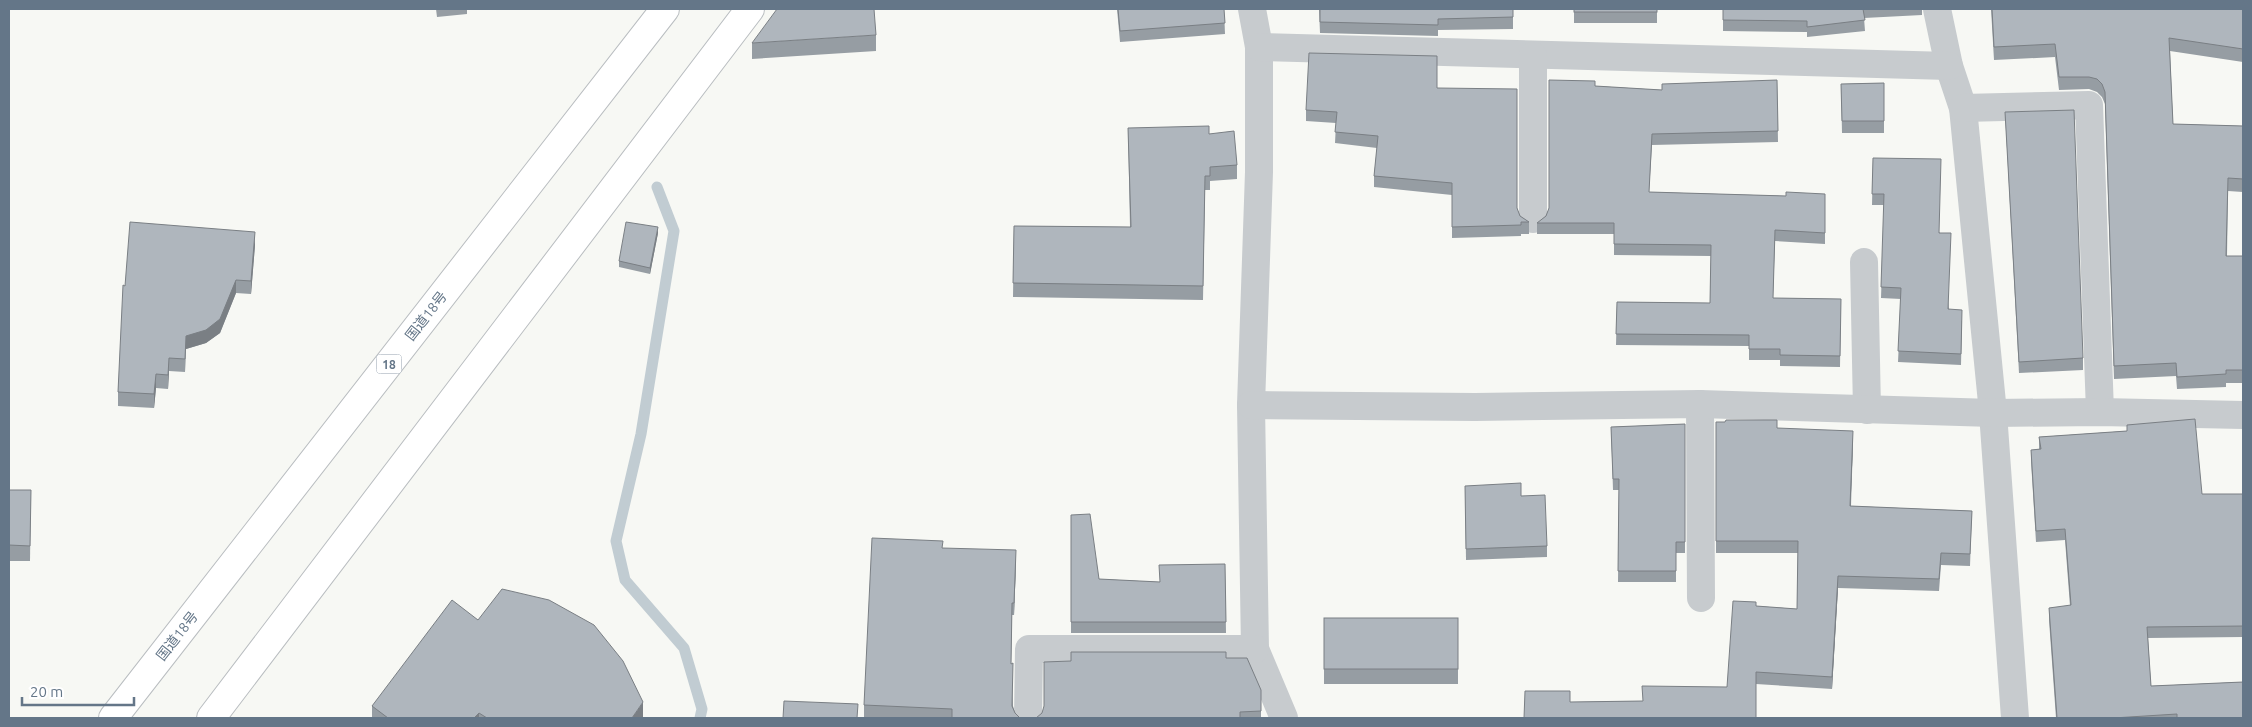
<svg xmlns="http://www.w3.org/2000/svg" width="2252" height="727" viewBox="0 0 2252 727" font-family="Ubuntu,'Noto Sans JP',sans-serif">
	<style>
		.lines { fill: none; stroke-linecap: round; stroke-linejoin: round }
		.stream { stroke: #c1ccd2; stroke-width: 11 }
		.trunk-casing { stroke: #b9bdc0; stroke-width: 30 }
		.minor { stroke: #c7cbce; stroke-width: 28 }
		.trunk { stroke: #fff; stroke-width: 28 }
		.wall { fill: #969da3 }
		.shaded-wall { fill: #7a7f84 }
		.building { fill: #afb6bd; stroke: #7a7f84 }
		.labels { text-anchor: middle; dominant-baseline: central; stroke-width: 5; stroke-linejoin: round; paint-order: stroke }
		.shield { fill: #fff; stroke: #929fac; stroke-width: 1 }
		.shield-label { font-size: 12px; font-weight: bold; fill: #647688 }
		.street-label { font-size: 14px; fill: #647688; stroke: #fff }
	</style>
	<rect width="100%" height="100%" fill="#f7f8f4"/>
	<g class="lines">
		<!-- stream -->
		<polyline class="stream" points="657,187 674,231 641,434 616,541 625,580 684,648 702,709 700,718"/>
		<!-- trunk casing -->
		<g class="trunk-casing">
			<g id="trunk">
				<polyline points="113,718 665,9"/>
				<polyline points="211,718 750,9"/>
			</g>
		</g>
		<!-- minor -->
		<g class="minor">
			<polyline points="1252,9 1259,47 1259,172 1251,405 1255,649 1284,718"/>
			<polyline points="1937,9 1949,66 1963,108 1993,413 2015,718"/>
			<polyline points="1259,47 1949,66"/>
			<polyline points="1963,108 2089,105 2100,412"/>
			<polyline points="1533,219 1533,56"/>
			<polyline points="1864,262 1867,410"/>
			<polyline points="1700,404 1701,598"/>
			<polyline points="1251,405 1475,407 1700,404 1993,413 2100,412 2243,415"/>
			<polyline points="1028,718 1029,649 1255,649"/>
		</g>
		<!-- trunk -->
		<use href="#trunk" class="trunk"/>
	</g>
	<!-- wall -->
	<g class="wall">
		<polygon points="436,9 467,9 467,14 437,17"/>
		<polygon points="1117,9 1224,9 1225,34 1120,42"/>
		<polygon points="1319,9 1513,9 1513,29 1438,30 1438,36 1320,33"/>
		<rect x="1574" y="9" width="83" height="14"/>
		<polygon points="1723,9 1922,9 1922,15 1864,18 1865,31 1807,37 1807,32 1723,31"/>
		<polygon points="1991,9 2243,9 2243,62 2170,51 2173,124 2243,126 2243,192 2228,191 2227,256 2243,256 2243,383 2226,383 2226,387 2177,389 2176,376 2114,379 2105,104 2102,97 2097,92 2089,89 2059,90 2055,57 1994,60"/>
		<polygon points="876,35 876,51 752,59 752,43"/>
		<polygon points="1777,80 1778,142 1652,145 1649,192 1786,196 1825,194 1825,244 1775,241 1773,298 1841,299 1840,367 1780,366 1780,360 1749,360 1749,346 1616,345 1617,302 1710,303 1711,256 1614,255 1614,234 1537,234 1537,223 1546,216 1595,86 1662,90"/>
		<polygon points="1884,83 1884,133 1842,133 1841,84"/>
		<polygon points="1437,88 1517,208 1520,216 1529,222 1529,234 1521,234 1521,236 1452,238 1452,195 1374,187 1374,176 1377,148 1335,143 1336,123 1306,121 1306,110"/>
		<polygon points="2005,112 2083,358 2083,370 2019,373"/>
		<polygon points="1128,128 1209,134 1237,165 1237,179 1210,181 1210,190 1205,190 1203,300 1013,297 1014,226 1130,227"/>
		<polygon points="1873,158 1940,233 1949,309 1962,321 1961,365 1898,362 1901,299 1881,298 1884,205 1872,205"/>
		<polygon points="658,233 650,274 619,267 619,261"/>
		<polygon points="255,245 251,294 236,293 220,333 206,343 186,349 185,372 169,371 168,389 156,388 154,408 118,406 118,392 125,286"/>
		<polygon points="1716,422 1777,428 1853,443 1851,506 1972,511 1970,566 1941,565 1939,591 1838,588 1832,689 1756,684 1756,718 1570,702 1643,701 1727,687 1756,606 1797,609 1798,553 1716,553"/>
		<polygon points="1685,424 1685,553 1676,553 1676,582 1618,582 1619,490 1613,490 1611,427"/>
		<polygon points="2127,425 2202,494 2243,494 2243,637 2148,638 2151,686 2242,682 2242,672 2243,672 2243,718 2056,718 2049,620 2049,608 2070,606 2065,540 2036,542 2031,461 2031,450 2039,449 2039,437 2127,431"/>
		<polygon points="1465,486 1521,496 1547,546 1547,557 1466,560"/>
		<polygon points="9,490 31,490 30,561 9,561"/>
		<polygon points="1071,515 1099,579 1159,582 1225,564 1226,633 1071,633"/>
		<polygon points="943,548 1016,563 1014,615 1012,615 1011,664 1013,706 1015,713 1020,718 864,718 864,705"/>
		<rect x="1324" y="618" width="134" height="66"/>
		<polygon points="478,620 643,718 372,718 372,706"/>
		<polygon points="1226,658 1261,690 1261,718 1036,718"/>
	</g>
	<!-- shaded-wall -->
	<g class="shaded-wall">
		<polygon points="658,227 658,233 650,274 650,268"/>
		<polygon points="255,232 255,245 251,294 251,281"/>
		<polygon points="236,280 236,293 220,333 206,343 186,349 185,372 186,336"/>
		<polygon points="169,358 169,371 168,389 168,375"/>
		<polygon points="156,374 156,388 154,408 154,394"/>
		<polygon points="1853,431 1853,443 1850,517 1850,506"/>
		<polygon points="1016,550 1016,563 1014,615 1014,603"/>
		<polygon points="1838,576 1838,588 1832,689 1832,677"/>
		<polygon points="643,702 643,718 632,718"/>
		<polygon points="479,713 479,718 474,718"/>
	</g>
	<!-- building -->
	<g class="building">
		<polygon points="777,9 874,9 876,35 752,43"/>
		<polygon points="1118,9 1224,9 1225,23 1120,31"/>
		<polygon points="1320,9 1513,9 1513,17 1438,19 1438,25 1320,22"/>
		<rect x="1574" y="9" width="83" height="3"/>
		<polygon points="1723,9 1863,9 1865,20 1807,27 1807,21 1723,20"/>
		<polygon points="1992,9 2243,9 2243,49 2169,38 2173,124 2243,126 2243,179 2228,178 2226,256 2243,256 2243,370 2226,370 2226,374 2177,377 2176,363 2114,366 2105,92 2102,84 2097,79 2089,77 2059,77 2055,44 1994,47"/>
		<polygon points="1309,53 1437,56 1437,88 1517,89 1517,208 1520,216 1529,222 1521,222 1521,225 1452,227 1452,183 1374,176 1378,136 1335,132 1337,112 1306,110"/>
		<polygon points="1549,80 1595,81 1595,86 1662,90 1662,84 1777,80 1778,131 1652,134 1649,192 1786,196 1786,192 1825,194 1825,233 1775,230 1773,298 1841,299 1840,356 1780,355 1780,349 1749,349 1749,335 1616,334 1617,302 1710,303 1711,245 1614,244 1614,223 1537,223 1546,216 1549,208"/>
		<polygon points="1884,83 1884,121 1842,121 1841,84"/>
		<polygon points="2074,110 2083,358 2019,362 2005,112"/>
		<polygon points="1209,126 1209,134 1234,131 1237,165 1210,167 1210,176 1205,176 1203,286 1013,283 1014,226 1131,227 1128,128"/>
		<polygon points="1873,158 1941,159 1939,233 1951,233 1948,309 1962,310 1961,354 1898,351 1901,288 1881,287 1884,194 1872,194"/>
		<polygon points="130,222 255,232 251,281 236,280 220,319 206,330 186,336 185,359 169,358 168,375 156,374 154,394 118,392 123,285 125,286"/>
		<polygon points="626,222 658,227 650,268 619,261"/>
		<polygon points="2195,419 2202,494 2243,494 2243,626 2147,627 2151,686 2243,682 2243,718 2177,718 2177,714 2113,718 2057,718 2049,608 2071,605 2065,529 2036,531 2031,450 2041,449 2039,437 2127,431 2127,425"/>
		<polygon points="1726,420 1777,420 1777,428 1853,431 1850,506 1972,511 1970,554 1941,553 1939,579 1838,576 1832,677 1756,672 1756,718 1524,718 1525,691 1570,691 1570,702 1643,701 1642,686 1727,687 1733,601 1756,602 1756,606 1797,609 1798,541 1716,541 1716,422 1725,422"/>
		<polygon points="1685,424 1685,542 1676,542 1676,571 1618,571 1619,479 1613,479 1611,427"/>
		<polygon points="1521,483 1521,496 1545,495 1547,546 1466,549 1465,486"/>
		<polygon points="9,490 31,490 30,546 9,545"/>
		<polygon points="1090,514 1099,579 1160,582 1159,565 1225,564 1226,622 1071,622 1071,515"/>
		<polygon points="872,538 943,541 942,548 1016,550 1014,603 1012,603 1011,664 1013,663 1012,706 1015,713 1020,718 952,718 952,709 864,705"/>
		<polygon points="502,589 549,600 594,625 623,661 643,702 632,718 487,718 479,713 474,718 388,718 372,706 452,600 478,620"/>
		<rect x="1324" y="618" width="134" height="51"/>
		<polygon points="1071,652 1226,652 1226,658 1247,658 1261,690 1261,711 1240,712 1240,718 1036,718 1042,713 1044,706 1044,662 1071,661"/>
		<polygon points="784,701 858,704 857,718 783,718"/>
	</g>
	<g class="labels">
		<!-- shield labels -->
		<rect class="shield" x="376.5" y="354.5" width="25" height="19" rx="4"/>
		<g class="shield-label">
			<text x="389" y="364">18</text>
		</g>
		<!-- street labels -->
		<g class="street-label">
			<text transform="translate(426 316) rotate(-52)">国道18号</text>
			<text transform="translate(177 636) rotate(-52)">国道18号</text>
		</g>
	</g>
	<!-- border -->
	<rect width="2252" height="727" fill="none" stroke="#647688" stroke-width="20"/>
	<!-- scale -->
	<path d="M22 697v8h112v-8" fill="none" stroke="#647688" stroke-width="2.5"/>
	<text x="30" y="697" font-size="15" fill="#647688" stroke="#ffffff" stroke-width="4" paint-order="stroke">20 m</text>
</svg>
